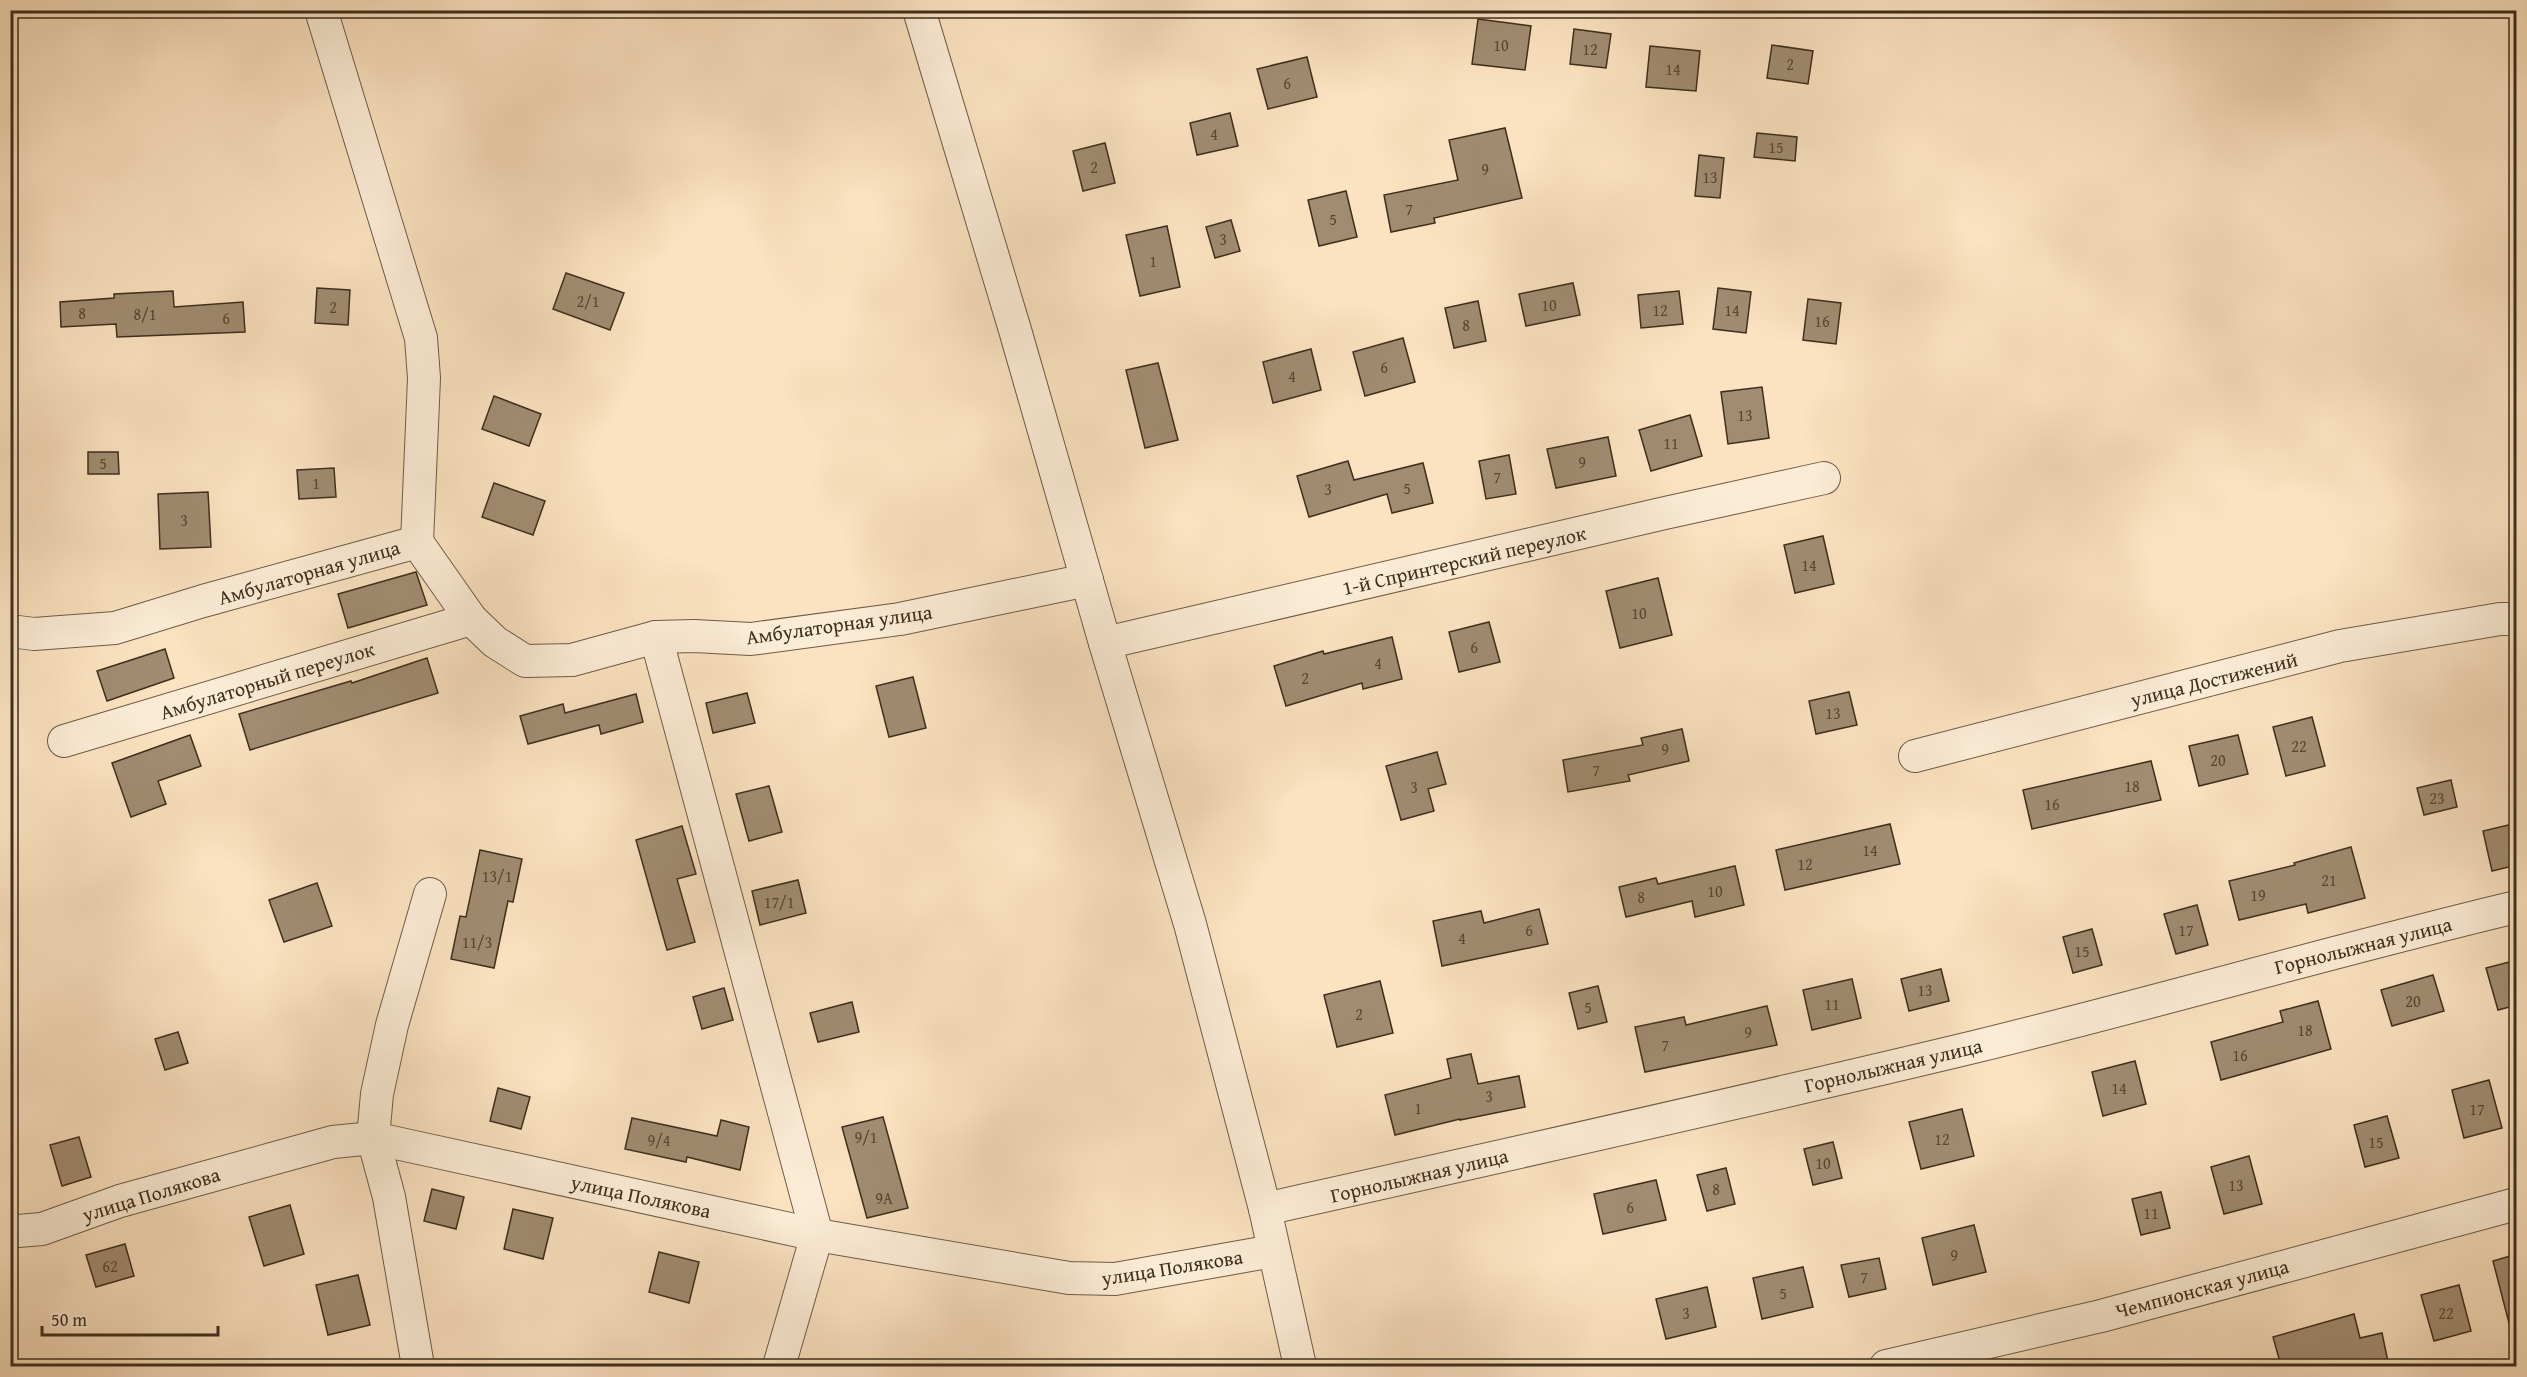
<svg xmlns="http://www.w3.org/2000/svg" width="2527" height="1377" viewBox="0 0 2527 1377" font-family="'Gentium Book Plus',serif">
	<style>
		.building { fill: #a18c72; stroke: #3f2e1d; stroke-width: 1.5 }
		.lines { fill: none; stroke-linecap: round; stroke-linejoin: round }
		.minor-casing { stroke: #6e5b46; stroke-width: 34 }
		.minor { stroke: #fcecd6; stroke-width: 32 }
		.labels { text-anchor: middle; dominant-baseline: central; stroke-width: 4.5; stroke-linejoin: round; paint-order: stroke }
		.number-label { font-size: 16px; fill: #584632 }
		.street-label { font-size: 20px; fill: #3f2e1d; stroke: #fcecd6 }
	</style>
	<rect width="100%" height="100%" fill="#fbe2c0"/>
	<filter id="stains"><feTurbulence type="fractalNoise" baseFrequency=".00333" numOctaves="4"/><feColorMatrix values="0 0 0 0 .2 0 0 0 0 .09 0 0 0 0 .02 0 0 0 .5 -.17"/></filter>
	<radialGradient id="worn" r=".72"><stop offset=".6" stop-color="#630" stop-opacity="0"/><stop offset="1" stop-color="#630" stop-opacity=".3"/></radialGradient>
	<!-- building -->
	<g class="building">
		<polygon points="1478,19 1531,26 1525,70 1472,64"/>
		<polygon points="1574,29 1611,34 1606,68 1570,64"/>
		<polygon points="1772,45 1813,51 1808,84 1767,78"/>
		<polygon points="1650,46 1700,51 1696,91 1646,87"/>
		<polygon points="1307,57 1317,97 1268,109 1257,69"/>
		<polygon points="1230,113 1238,146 1197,155 1190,123"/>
		<polygon points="1505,128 1522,198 1434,218 1435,223 1391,232 1384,195 1458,180 1449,140"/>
		<polygon points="1757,133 1797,137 1795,161 1754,157"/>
		<polygon points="1105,143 1115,183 1083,191 1073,151"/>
		<polygon points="1699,155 1724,158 1720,198 1695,196"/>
		<polygon points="1346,191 1357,237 1319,246 1308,200"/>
		<polygon points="1231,220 1240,251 1215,258 1206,227"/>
		<polygon points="1167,226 1180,287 1140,296 1126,235"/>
		<polygon points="566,273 624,293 610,330 553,309"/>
		<polygon points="1573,283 1580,315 1526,326 1519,294"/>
		<polygon points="317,288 350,290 348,325 315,323"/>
		<polygon points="1718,288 1751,292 1746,333 1713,329"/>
		<polygon points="173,291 174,307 243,302 245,332 117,337 116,324 61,327 60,302 114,298 114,294"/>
		<polygon points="1679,291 1683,324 1641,328 1638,295"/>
		<polygon points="1808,299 1841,303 1836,344 1803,340"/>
		<polygon points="1478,301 1486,341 1454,348 1445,308"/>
		<polygon points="1403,338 1415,382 1365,396 1353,352"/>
		<polygon points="1311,349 1321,390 1273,403 1263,362"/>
		<polygon points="1158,363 1178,440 1145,448 1126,370"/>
		<polygon points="1762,387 1769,438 1728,444 1721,392"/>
		<polygon points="494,396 541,414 529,446 482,429"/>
		<polygon points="1690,415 1702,456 1651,471 1639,430"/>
		<polygon points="1608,437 1616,476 1556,488 1547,449"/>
		<polygon points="88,452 118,452 119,474 88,474"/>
		<polygon points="1509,455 1516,494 1486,499 1479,461"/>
		<polygon points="1348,461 1354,480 1423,463 1433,503 1392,513 1387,494 1309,517 1297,476"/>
		<polygon points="334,468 336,497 299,499 297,470"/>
		<polygon points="494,483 545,501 533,535 482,517"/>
		<polygon points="208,492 211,547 160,549 158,494"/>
		<polygon points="1823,536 1834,584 1795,593 1784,545"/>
		<polygon points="416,572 427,605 348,628 338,594"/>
		<polygon points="1658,578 1672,635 1620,648 1606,591"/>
		<polygon points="1489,622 1500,662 1459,672 1449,632"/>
		<polygon points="1392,637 1402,679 1363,689 1362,683 1286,706 1274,666 1323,651 1324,654"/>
		<polygon points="165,649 174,678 107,701 97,671"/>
		<polygon points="427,658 438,693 250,750 239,714 351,681 352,683"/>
		<polygon points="913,677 926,728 889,737 876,686"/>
		<polygon points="1849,692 1857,725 1816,734 1809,701"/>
		<polygon points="747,693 755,723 713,733 706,703"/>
		<polygon points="636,694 643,722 601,734 599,725 528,744 520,716 563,704 565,713"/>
		<polygon points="2312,717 2325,766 2286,776 2273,727"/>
		<polygon points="1682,729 1689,761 1628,775 1630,781 1568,792 1563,760 1643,745 1641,738"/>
		<polygon points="190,735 201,766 158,781 166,804 131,817 112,763"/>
		<polygon points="2238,735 2248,774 2199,786 2189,746"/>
		<polygon points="1437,752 1446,784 1428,789 1434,811 1401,820 1386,766"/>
		<polygon points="2151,761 2161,800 2032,829 2023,790"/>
		<polygon points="2451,780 2457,807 2424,815 2417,788"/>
		<polygon points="769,786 782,832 749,841 736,794"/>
		<polygon points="2517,823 2517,865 2492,871 2483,831"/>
		<polygon points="1890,824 1900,864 1785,890 1776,850"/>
		<polygon points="682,826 696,874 677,879 695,942 667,950 636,840"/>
		<polygon points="2351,847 2365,898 2308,913 2306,904 2239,920 2229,881 2295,865 2294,863"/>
		<polygon points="480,850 522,859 513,902 508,901 494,968 451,959 460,916 466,917"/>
		<polygon points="1735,866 1744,905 1695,917 1692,901 1626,917 1619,887 1656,878 1658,884"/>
		<polygon points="798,880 806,913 760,925 752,891"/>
		<polygon points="317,883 332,926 284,942 269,900"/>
		<polygon points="2197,905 2208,945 2176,954 2164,914"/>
		<polygon points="1539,909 1548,944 1442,966 1433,921 1481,911 1484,923"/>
		<polygon points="2092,929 2102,965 2073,973 2063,937"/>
		<polygon points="2517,960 2517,1005 2498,1010 2486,968"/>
		<polygon points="1941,969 1949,1001 1909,1011 1901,979"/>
		<polygon points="2433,975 2444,1011 2392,1026 2381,990"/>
		<polygon points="1852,979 1861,1018 1812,1030 1803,990"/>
		<polygon points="1380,981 1393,1033 1337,1047 1324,995"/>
		<polygon points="1598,986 1607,1022 1578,1029 1569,993"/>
		<polygon points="724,988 733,1020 702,1029 693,997"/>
		<polygon points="2318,1001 2331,1049 2221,1080 2211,1042 2283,1022 2280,1011"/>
		<polygon points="852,1002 859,1032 818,1042 810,1013"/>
		<polygon points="1767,1006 1777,1045 1645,1072 1635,1027 1684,1017 1686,1025"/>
		<polygon points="178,1032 188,1063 165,1070 155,1039"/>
		<polygon points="1471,1054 1478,1084 1519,1076 1525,1107 1460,1120 1460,1119 1395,1135 1385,1095 1451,1078 1447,1059"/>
		<polygon points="2135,1061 2146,1104 2103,1116 2092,1072"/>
		<polygon points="2489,1080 2502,1128 2464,1138 2452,1090"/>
		<polygon points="498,1088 530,1097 521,1129 490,1121"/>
		<polygon points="1962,1109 1974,1156 1921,1169 1909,1122"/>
		<polygon points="2387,1116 2399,1158 2365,1167 2354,1125"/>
		<polygon points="883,1117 908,1208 867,1218 842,1127"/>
		<polygon points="632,1118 717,1136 721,1120 749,1127 740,1170 687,1157 686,1162 625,1149"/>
		<polygon points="79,1137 91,1177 62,1186 50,1145"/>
		<polygon points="1833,1142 1842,1178 1813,1185 1804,1149"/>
		<polygon points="2249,1156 2262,1204 2224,1214 2211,1167"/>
		<polygon points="1726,1168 1735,1204 1707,1211 1697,1175"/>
		<polygon points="1656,1180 1666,1220 1603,1234 1594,1194"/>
		<polygon points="432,1189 464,1197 456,1229 424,1221"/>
		<polygon points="2161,1192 2170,1228 2141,1235 2132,1199"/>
		<polygon points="290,1205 304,1254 264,1266 249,1217"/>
		<polygon points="513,1209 553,1218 543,1259 504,1249"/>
		<polygon points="1974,1225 1986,1272 1933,1285 1922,1238"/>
		<polygon points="125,1244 134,1276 96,1287 86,1255"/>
		<polygon points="659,1252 699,1262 689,1303 649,1292"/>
		<polygon points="2517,1254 2517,1326 2510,1327 2493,1261"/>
		<polygon points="1879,1258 1886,1289 1849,1297 1841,1265"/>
		<polygon points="1803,1267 1813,1307 1762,1319 1753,1278"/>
		<polygon points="358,1275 370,1325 328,1335 316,1285"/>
		<polygon points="2459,1285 2471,1331 2434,1341 2421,1295"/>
		<polygon points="1707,1287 1716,1327 1666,1339 1656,1299"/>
		<polygon points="2354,1314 2360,1338 2382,1333 2388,1362 2370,1366 2281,1366 2273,1337"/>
	</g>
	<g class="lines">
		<!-- minor casing -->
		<g class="minor-casing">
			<g id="minor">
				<polyline points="321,10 421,338 424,378 417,542"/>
				<polyline points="919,10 1015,330 1105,643 1190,924 1265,1209 1300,1366"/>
				<polyline points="10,631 34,634 115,628 203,601 417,542 471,619 495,642 525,661 572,660 656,637 694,636 751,639 900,619 1087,580"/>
				<polyline points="656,637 817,1235 779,1366"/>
				<polyline points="1105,643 1665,513 1824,478"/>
				<polyline points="64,741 471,619"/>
				<polyline points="1915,756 2340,646 2500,619 2516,619"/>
				<path d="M1265 1209C1503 1156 1741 1103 1978 1046 2158 1002 2336 950 2516 907"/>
				<polyline points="18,1231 42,1229 120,1201 333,1142 373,1138 817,1235 1069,1278 1115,1279 1273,1251"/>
				<polyline points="418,1366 389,1197 373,1138 377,1094 392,1025 430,894"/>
				<polyline points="1886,1366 2101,1316 2516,1204"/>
			</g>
		</g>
		<!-- minor -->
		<use href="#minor" class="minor"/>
	</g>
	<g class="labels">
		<!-- number labels -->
		<g class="number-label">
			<text x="1501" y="45">10</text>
			<text x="1590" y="49">12</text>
			<text x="1790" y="64">2</text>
			<text x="1673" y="69">14</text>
			<text x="1287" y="83">6</text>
			<text x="1214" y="134">4</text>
			<text x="1776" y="147">15</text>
			<text x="1094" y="167">2</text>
			<text x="1485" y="169">9</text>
			<text x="1710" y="177">13</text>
			<text x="1409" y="209">7</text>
			<text x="1333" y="219">5</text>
			<text x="1223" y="239">3</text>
			<text x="1153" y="261">1</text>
			<text x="588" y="301">2/1</text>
			<text x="1549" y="305">10</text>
			<text x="333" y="307">2</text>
			<text x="1660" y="310">12</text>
			<text x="1732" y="310">14</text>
			<text x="82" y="313">8</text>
			<text x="145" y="314">8/1</text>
			<text x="226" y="318">6</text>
			<text x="1822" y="321">16</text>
			<text x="1466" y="325">8</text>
			<text x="1384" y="367">6</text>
			<text x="1292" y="376">4</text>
			<text x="1745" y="415">13</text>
			<text x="1671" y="443">11</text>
			<text x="1582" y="462">9</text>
			<text x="103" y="463">5</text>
			<text x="1497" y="477">7</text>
			<text x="316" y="483">1</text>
			<text x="1407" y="488">5</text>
			<text x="1328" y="489">3</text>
			<text x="184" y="520">3</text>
			<text x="1809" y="565">14</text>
			<text x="1639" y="613">10</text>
			<text x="1474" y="647">6</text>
			<text x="1378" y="663">4</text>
			<text x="1305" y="678">2</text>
			<text x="1833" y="713">13</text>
			<text x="2299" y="746">22</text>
			<text x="1665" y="749">9</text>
			<text x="2218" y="760">20</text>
			<text x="1596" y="770">7</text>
			<text x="2132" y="786">18</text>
			<text x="1414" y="787">3</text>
			<text x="2437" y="798">23</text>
			<text x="2052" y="804">16</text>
			<text x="1870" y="850">14</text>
			<text x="1805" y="864">12</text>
			<text x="497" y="876">13/1</text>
			<text x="2329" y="880">21</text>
			<text x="1715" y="891">10</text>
			<text x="2258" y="895">19</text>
			<text x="1641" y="897">8</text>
			<text x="779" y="902">17/1</text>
			<text x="1529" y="930">6</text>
			<text x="2186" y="930">17</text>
			<text x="1462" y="938">4</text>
			<text x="477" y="942">11/3</text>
			<text x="2082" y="951">15</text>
			<text x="1925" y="990">13</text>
			<text x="2413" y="1001">20</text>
			<text x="1832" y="1004">11</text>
			<text x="1588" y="1007">5</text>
			<text x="1359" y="1014">2</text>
			<text x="2305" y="1030">18</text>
			<text x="1748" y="1032">9</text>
			<text x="1665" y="1045">7</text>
			<text x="2240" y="1055">16</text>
			<text x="2119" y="1088">14</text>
			<text x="1489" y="1096">3</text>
			<text x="1418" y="1108">1</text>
			<text x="2477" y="1109">17</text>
			<text x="866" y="1137">9/1</text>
			<text x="1942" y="1139">12</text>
			<text x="659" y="1140">9/4</text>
			<text x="2376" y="1142">15</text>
			<text x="1823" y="1163">10</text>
			<text x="2236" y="1185">13</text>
			<text x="1716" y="1189">8</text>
			<text x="884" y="1198">9А</text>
			<text x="1630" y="1207">6</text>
			<text x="2151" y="1213">11</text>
			<text x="1954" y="1255">9</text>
			<text x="110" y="1266">62</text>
			<text x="1864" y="1277">7</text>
			<text x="1783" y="1293">5</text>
			<text x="1686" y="1313">3</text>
			<text x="2446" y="1313">22</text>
		</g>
		<!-- street labels -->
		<g class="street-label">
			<text transform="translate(1464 560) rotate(-13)">1-й Спринтерский переулок</text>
			<text transform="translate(309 572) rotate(-16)">Амбулаторная улица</text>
			<text transform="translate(839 624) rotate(-8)">Амбулаторная улица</text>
			<text transform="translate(2214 679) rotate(-14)">улица Достижений</text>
			<text transform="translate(267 680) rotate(-17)">Амбулаторный переулок</text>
			<text transform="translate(2363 945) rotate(-14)">Горнолыжная улица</text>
			<text transform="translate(1893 1065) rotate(-13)">Горнолыжная улица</text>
			<text transform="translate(1419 1175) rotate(-13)">Горнолыжная улица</text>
			<text transform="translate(151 1194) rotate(-17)">улица Полякова</text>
			<text transform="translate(641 1196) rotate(12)">улица Полякова</text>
			<text transform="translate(1172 1267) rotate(-9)">улица Полякова</text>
			<text transform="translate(2202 1288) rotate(-15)">Чемпионская улица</text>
		</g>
	</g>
	<!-- margin -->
	<rect width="2527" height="1377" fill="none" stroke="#fbe2c0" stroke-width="36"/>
	<rect x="12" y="12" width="2503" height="1353" fill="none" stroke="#3f2e1d" stroke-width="3"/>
	<rect x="18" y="18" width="2491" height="1341" fill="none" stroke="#3f2e1d" stroke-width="1.5"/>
	<!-- scale -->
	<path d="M42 1326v9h176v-9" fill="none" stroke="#3f2e1d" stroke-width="3"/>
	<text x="51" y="1326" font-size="18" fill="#3f2e1d" stroke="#fcecd6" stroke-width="4.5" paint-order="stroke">50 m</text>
	<rect width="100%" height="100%" filter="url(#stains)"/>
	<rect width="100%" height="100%" fill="url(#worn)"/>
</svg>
